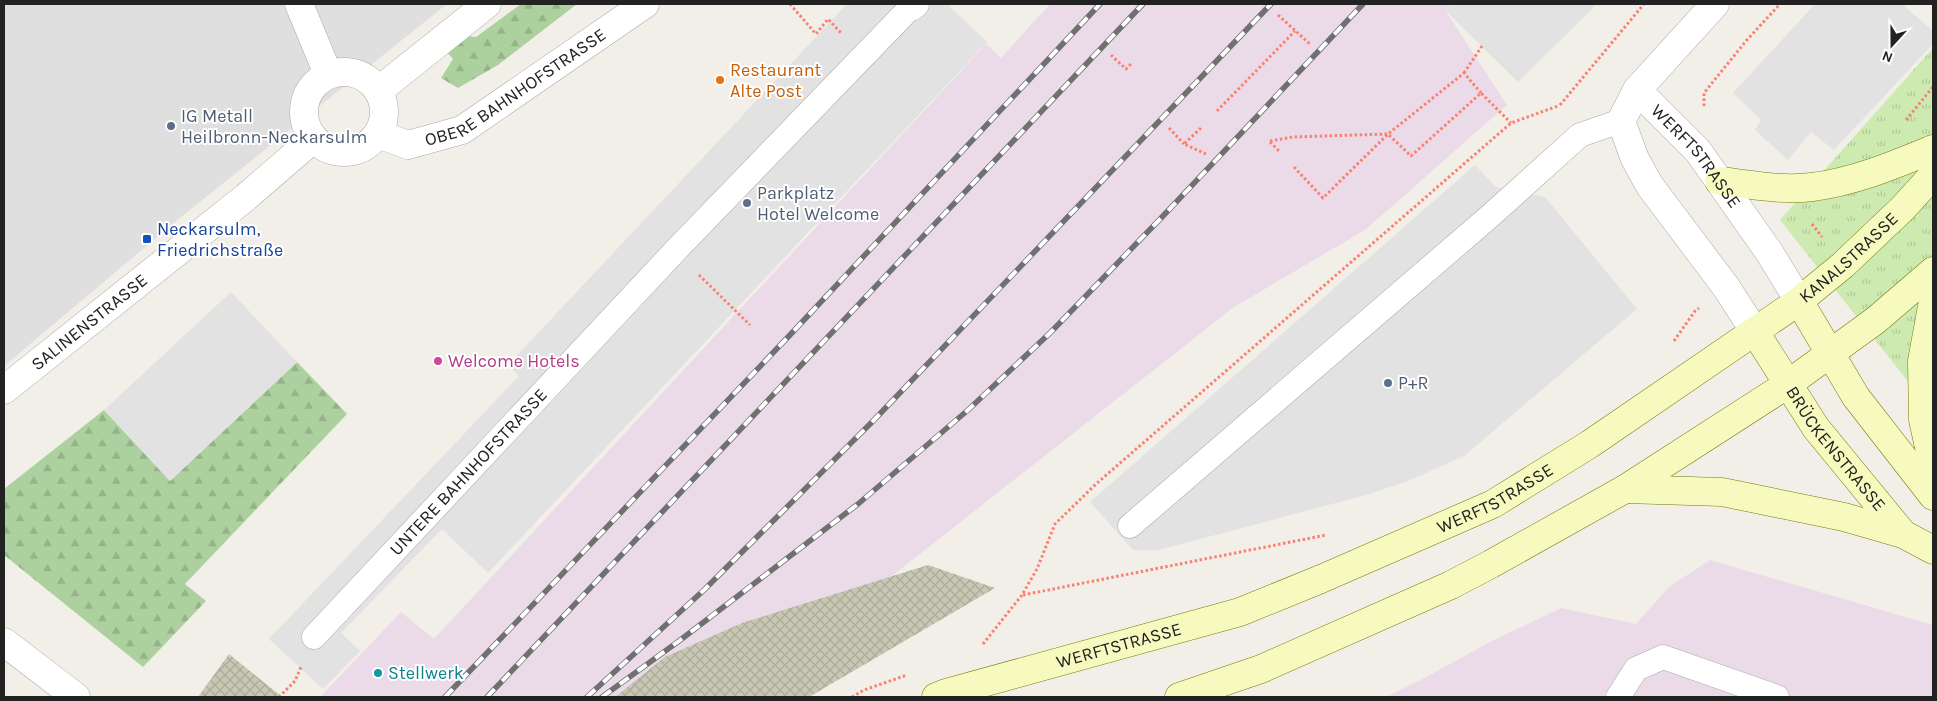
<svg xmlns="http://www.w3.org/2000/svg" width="1937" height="701" viewBox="0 0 1937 701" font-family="Karla,sans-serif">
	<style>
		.residential { fill: #e0dfdf }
		.industrial { fill: #ebdbe8 }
		.construction { fill: url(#construction-cross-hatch) }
		.grass { fill: url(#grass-tufts) }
		.forest { fill: url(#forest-firs) }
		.parking { fill: #e2e2e2 }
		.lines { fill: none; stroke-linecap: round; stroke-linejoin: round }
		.service-casing { stroke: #a9a9a9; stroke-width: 25 }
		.minor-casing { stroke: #a9a9a9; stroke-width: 29 }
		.tertiary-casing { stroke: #a9a9a9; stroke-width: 29 }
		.secondary-casing { stroke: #707d05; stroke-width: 29 }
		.path { stroke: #fa8072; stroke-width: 3; stroke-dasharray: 2.5 2.5; stroke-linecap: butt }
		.service { stroke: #fff; stroke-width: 24 }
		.minor { stroke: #fff; stroke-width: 28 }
		.tertiary { stroke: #fff; stroke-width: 28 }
		.secondary { stroke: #f7fabf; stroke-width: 28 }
		.rail-casing { stroke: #707070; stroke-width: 5.5 }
		.rail { stroke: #fff; stroke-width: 4; stroke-dasharray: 11; stroke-linecap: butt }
		.food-dot { fill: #e8710a; stroke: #fff; stroke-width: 2 }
		.service-dot { fill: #5c6f8a; stroke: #fff; stroke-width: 2 }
		.transit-dot { fill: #1a4fb4; stroke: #fff; stroke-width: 2 }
		.hotel-dot { fill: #d1479c; stroke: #fff; stroke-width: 2 }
		.culture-dot { fill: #0f9aa8; stroke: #fff; stroke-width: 2 }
		.labels { text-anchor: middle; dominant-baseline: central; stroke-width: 4; stroke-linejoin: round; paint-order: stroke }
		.food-label { font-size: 18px; fill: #c56008; stroke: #fff; text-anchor: start }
		.street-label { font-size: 18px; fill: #222; stroke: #fff }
		.service-label { font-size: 18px; fill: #4e5e75; stroke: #fff; text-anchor: start }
		.transit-label { font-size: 18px; fill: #164399; stroke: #fff; text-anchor: start }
		.hotel-label { font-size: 18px; fill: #b23c85; stroke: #fff; text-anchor: start }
		.culture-label { font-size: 18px; fill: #0d838f; stroke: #fff; text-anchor: start }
	</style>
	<defs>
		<pattern id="construction-cross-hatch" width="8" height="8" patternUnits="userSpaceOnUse" patternTransform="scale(1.25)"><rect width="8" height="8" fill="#c7c7b4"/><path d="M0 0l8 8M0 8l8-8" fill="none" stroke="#abab9a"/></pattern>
		<pattern id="grass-tufts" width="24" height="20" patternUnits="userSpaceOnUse" patternTransform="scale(1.25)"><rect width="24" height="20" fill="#cdebb0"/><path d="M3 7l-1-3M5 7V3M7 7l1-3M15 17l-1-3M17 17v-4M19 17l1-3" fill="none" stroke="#b0c997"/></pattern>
		<pattern id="forest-firs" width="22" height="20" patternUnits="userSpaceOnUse" patternTransform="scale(1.25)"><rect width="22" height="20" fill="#add19e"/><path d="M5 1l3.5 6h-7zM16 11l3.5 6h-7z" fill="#95b388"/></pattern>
	</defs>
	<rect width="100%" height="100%" fill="#f2efe9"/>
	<!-- residential -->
	<polygon class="residential" points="4,4 447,4 181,217 4,366"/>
	<!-- industrial -->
	<g class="industrial">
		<polygon points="1050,4 1451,4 1445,10 1507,105 1365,230 1234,307 738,697 320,697 401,612 434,639 986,44 1001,58"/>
		<polygon points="1710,560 1933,625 1933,697 1385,697 1417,682 1492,641 1561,608 1636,624 1669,587"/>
	</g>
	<!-- construction -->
	<g class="construction">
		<polygon points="928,565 995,588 809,697 615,697 665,657 742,623"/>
		<polygon points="229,654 282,697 198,697"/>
	</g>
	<!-- grass -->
	<polygon class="grass" points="1933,48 1933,413 1780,220"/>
	<!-- forest -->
	<g class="forest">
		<polygon points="521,4 577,4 498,65 458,88 441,78 453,59 444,49 460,35 476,37"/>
		<polygon points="297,362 347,414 185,584 206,601 143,667 4,555 4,489 104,410 170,481"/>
	</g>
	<!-- parking -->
	<g class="parking">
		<polygon points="847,4 947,4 987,42 488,573 442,529 341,633 360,651 323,689 269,639 519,376 508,365"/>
		<polygon points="1451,4 1597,4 1518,82 1445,10"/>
		<polygon points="1815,4 1902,4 1933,31 1933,44 1834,150 1811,132 1788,160 1755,130 1761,120 1733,93"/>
		<polygon points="1475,165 1496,187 1545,197 1637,309 1464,456 1408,481 1366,495 1159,550 1133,550 1090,502"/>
		<polygon points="231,292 297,362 170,481 104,410"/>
	</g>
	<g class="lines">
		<!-- service casing -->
		<g class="service-casing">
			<g id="service">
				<polyline points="1130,526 1490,216 1580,135 1621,121"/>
				<path id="s1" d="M314 637 675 251 911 7"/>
				<polyline points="1618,697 1636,669 1663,657 1777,697"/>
			</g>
		</g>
		<!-- minor casing -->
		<g class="minor-casing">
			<g id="minor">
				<polyline points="1715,4 1637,90 1621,121 1635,159 1650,186 1726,287 1755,332"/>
				<polyline points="911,7 915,4"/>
				<path id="s2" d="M1637 90 1698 151 1769 252 1799 301"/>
				<polyline points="378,91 487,4"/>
				<path id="s3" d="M378 134 408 145 462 130 645 4"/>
				<polyline points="4,642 76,697"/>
			</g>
		</g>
		<!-- tertiary casing -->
		<g class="tertiary-casing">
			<g id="tertiary">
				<polyline points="299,4 328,74"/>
				<circle cx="344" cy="112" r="40"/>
				<path id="s4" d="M4 390 246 197 313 139"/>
			</g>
		</g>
		<!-- secondary casing -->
		<g class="secondary-casing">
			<g id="secondary">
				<path d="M1719 181C1749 184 1781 191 1812 187 1854 182 1894 165 1933 149"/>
				<polyline points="1799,301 1856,397 1933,496"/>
				<polyline points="1933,301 1922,361 1923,420 1933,465"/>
				<path id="s5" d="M1755 332 1816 428 1903 534 1933 550"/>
				<polyline points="1625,489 1722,492 1844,517 1903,534"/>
				<path id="s6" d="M936 697 946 693 1240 612 1321 579 1493 504 1590 444 1799 301 1843 265 1903 208 1933 175"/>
				<polyline points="1179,697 1261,669 1451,585 1491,564 1625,489 1788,384 1876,320 1933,271"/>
			</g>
		</g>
		<!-- path -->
		<g class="path">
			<polyline points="790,4 816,34 828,19 841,33"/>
			<polyline points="1278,15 1311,45"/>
			<polyline points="1111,55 1126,69 1132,63"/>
			<polyline points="1464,73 1482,46"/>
			<polyline points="1560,105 1644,4"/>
			<polyline points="1704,106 1704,93 1746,41 1780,4"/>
			<polyline points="1217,111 1295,31"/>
			<polyline points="1906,120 1933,87"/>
			<polyline points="1169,128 1184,144"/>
			<polyline points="1201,128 1184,144 1206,154"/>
			<polyline points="1270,141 1293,137 1388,134 1411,156 1481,93 1511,123"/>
			<polyline points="1270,142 1280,152"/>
			<polyline points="1294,167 1323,198 1388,134 1464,73 1481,93"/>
			<polyline points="1812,224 1822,237"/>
			<polyline points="699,275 750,325"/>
			<polyline points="1674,341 1695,311 1699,308"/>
			<polyline points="1023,595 1326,535"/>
			<polyline points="983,644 1022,595 1037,569 1055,524 1096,484 1511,123 1558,106"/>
			<polyline points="279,697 295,681 301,667"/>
			<polyline points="852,697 864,690 907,675"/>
		</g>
		<!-- service -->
		<use href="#service" class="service"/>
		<!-- minor -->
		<use href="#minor" class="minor"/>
		<!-- tertiary -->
		<use href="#tertiary" class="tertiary"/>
		<!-- secondary -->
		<use href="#secondary" class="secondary"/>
		<!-- rail casing -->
		<g class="rail-casing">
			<g id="rail">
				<polyline points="445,697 789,336 1100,4"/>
				<polyline points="487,697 1143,4"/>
				<polyline points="587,697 704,590 874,420 1271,4"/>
				<polyline points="602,697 679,641 858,504 968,410 1051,332 1163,216 1363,4"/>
			</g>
		</g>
		<!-- rail -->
		<use href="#rail" class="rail"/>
	</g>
	<!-- markers -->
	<circle class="food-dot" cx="720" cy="80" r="5"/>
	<g class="service-dot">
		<circle cx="171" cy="126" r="5"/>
		<circle cx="747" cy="203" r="5"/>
		<circle cx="1388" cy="383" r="5"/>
	</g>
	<rect class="transit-dot" x="142" y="234" width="10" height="10" rx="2.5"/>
	<circle class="hotel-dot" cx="438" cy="361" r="5"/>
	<circle class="culture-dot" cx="378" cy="673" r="5"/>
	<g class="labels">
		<!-- food labels -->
		<g class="food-label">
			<text x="730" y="70">Restaurant<tspan x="730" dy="21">Alte Post</tspan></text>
		</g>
		<!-- street labels -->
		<g class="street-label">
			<text stroke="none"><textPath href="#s3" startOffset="155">OBERE BAHNHOFSTRASSE</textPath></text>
			<text stroke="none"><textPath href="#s2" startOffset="89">WERFTSTRASSE</textPath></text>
			<text stroke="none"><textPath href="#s6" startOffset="1024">KANALSTRASSE</textPath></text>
			<text stroke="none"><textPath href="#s4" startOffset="109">SALINENSTRASSE</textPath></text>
			<text stroke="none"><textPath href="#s5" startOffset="142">BRÜCKENSTRASSE</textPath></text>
			<text stroke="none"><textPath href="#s1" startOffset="226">UNTERE BAHNHOFSTRASSE</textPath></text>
			<text stroke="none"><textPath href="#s6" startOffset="595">WERFTSTRASSE</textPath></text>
			<text stroke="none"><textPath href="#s6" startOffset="190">WERFTSTRASSE</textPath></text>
		</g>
		<!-- service labels -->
		<g class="service-label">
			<text x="181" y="116">IG Metall<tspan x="181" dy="21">Heilbronn-Neckarsulm</tspan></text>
			<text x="757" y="193">Parkplatz<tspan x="757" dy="21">Hotel Welcome</tspan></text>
			<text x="1398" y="383">P+R</text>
		</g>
		<!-- transit labels -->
		<g class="transit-label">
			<text x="157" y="229">Neckarsulm,<tspan x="157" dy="21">Friedrichstraße</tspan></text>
		</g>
		<!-- hotel labels -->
		<g class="hotel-label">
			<text x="448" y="361">Welcome Hotels</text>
		</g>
		<!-- culture labels -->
		<g class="culture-label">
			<text x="388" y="673">Stellwerk</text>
		</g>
	</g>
	<!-- border -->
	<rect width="1937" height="701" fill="none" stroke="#222222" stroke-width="10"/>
	<!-- north arrow -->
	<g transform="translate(1892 45) rotate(201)" stroke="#ffffff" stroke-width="4" paint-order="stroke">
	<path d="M0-4L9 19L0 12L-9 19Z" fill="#222222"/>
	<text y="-8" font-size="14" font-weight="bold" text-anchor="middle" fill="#222222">N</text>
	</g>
</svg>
